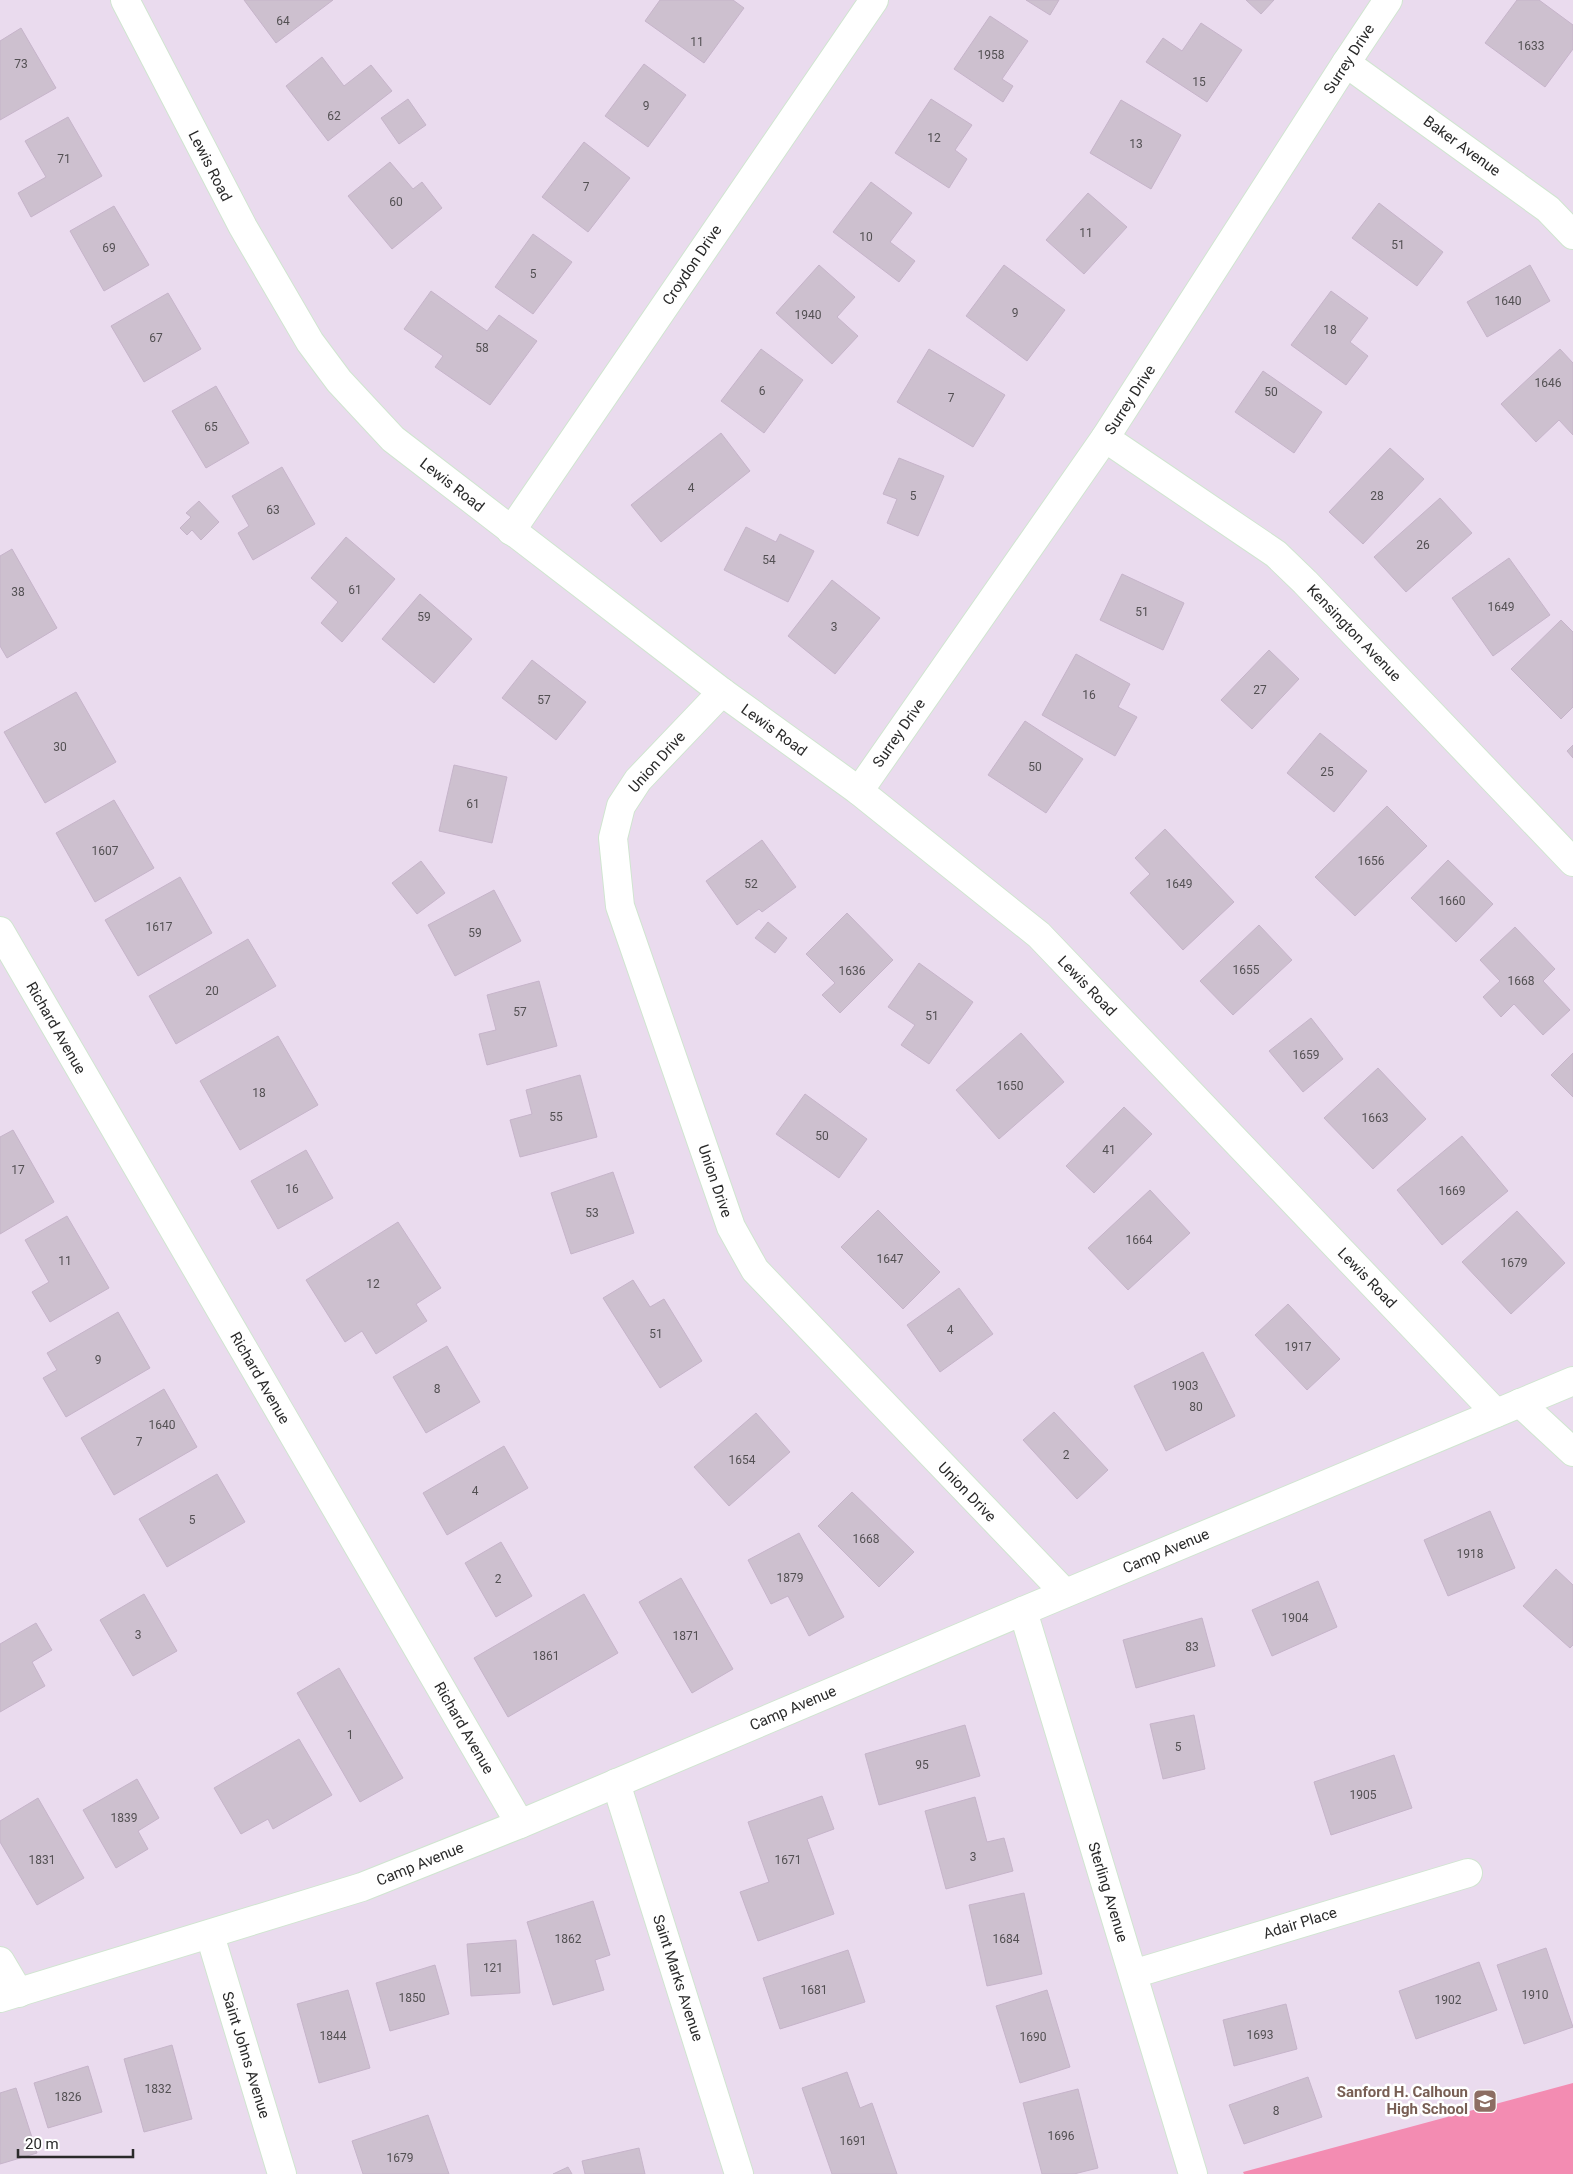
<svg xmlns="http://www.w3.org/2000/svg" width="1573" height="2174" viewBox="0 0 1573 2174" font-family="Roboto,sans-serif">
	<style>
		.pitch { fill: #f38cb2 }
		.building { fill: #cdc0cf; stroke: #c6b4ca }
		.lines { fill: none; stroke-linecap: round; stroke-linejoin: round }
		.minor-casing { stroke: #d0e5d0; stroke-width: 30 }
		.minor { stroke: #fff; stroke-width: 28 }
		.labels { text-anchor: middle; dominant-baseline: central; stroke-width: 5; stroke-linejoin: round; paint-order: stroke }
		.number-label { font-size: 12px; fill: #535053 }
		.street-label { font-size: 15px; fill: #2a2a2a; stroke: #fff }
		.education-label { font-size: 15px; font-weight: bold; fill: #785e54; stroke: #fff; text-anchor: end }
	</style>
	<rect width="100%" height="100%" fill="#eadbee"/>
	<!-- pitch -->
	<polygon class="pitch" points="1573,2083 1573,2174 1244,2174 1243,2172"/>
	<!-- building -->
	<g class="building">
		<polygon points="244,0 333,0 276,43"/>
		<polygon points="660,0 733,0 744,8 704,63 645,21"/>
		<polygon points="1026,0 1059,0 1050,15"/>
		<polygon points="1246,0 1274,0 1261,14"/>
		<polygon points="1517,0 1539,0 1573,25 1573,49 1545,87 1485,43"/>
		<polygon points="990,16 1028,41 1002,79 1013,86 1003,102 954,69"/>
		<polygon points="1201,23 1242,50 1207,102 1146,62 1163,38 1182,51"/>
		<polygon points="21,28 56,88 0,120 0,41"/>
		<polygon points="322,57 344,86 371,65 392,91 328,141 286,86"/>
		<polygon points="644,64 686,95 648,147 605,116"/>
		<polygon points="408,99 426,125 399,144 381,118"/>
		<polygon points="931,99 972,125 955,150 967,159 949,188 895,153"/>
		<polygon points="1121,100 1181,135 1151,189 1090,153"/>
		<polygon points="68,117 102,176 31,217 18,193 46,177 25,141"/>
		<polygon points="584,142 630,178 588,232 542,197"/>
		<polygon points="390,162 413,189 422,182 442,208 392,249 348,196"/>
		<polygon points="871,182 912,213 890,242 915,261 899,282 833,232"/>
		<polygon points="1088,193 1127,227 1084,274 1046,240"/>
		<polygon points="1379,203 1443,252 1417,286 1352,238"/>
		<polygon points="114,206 149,265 104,291 70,231"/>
		<polygon points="533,234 572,262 533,314 495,287"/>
		<polygon points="819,265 855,297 837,317 858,336 832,364 776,313"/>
		<polygon points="1004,265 1065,310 1027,361 966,316"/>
		<polygon points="1530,265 1550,301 1487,337 1467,302"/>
		<polygon points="431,291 487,331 499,315 537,341 490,405 435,367 443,356 404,329"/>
		<polygon points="1331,291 1368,318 1350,342 1368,356 1346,385 1291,345"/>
		<polygon points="168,293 201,349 144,382 111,326"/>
		<polygon points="761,349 803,380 764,433 721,401"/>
		<polygon points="929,349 1005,395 973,447 897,402"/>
		<polygon points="1560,349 1573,363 1573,435 1559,420 1536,442 1501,404"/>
		<polygon points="1263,371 1322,412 1294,453 1235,412"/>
		<polygon points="216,386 249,443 206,468 172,411"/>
		<polygon points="721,433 750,471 661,542 631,505"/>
		<polygon points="1390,448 1424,479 1363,544 1329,512"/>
		<polygon points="899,458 944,476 918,536 887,523 897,499 883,494"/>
		<polygon points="282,467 315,524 253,560 238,533 249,526 232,496"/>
		<polygon points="1440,498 1472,533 1406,592 1374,557"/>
		<polygon points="199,501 219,522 201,540 192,530 187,535 180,528 191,517 186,513"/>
		<polygon points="746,527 776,542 780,534 814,551 788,602 724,570"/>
		<polygon points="346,537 395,579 342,642 321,623 338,602 311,578"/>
		<polygon points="12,549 57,628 7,658 0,646 0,556"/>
		<polygon points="1509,558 1550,615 1493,656 1452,598"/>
		<polygon points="1122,574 1184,603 1163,650 1100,620"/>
		<polygon points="832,580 880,618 835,674 788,636"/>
		<polygon points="420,594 472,639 434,683 382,639"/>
		<polygon points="1561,620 1573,632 1573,707 1561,719 1511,669"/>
		<polygon points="1269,650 1299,679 1252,729 1221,700"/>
		<polygon points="1076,654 1130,684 1118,707 1137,717 1115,756 1042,715"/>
		<polygon points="532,660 586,702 556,740 502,698"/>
		<polygon points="76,692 116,762 45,803 4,732"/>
		<polygon points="1025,721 1083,759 1046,813 988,775"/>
		<polygon points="1320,733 1367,771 1334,812 1287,773"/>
		<polygon points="1573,745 1573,758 1567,751"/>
		<polygon points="454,765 507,777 492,843 439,831"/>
		<polygon points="114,800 154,868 95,902 56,833"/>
		<polygon points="1387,806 1427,846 1355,916 1315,877"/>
		<polygon points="1165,829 1234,902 1183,950 1130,893 1150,874 1135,858"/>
		<polygon points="762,840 796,887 762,912 759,909 737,925 706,881"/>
		<polygon points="1448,860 1493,904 1456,942 1411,898"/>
		<polygon points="421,861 445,893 417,914 392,883"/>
		<polygon points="180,877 212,933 138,976 105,920"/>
		<polygon points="494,890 521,941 455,976 428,925"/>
		<polygon points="847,913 893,960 840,1013 822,995 835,983 806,954"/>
		<polygon points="768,922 787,938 775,953 755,938"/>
		<polygon points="1259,925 1292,960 1233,1015 1200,981"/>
		<polygon points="1515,927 1555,969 1543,981 1570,1010 1543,1035 1514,1004 1501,1017 1483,997 1500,981 1480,960"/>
		<polygon points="248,939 276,986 176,1044 149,996"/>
		<polygon points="919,963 973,1002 929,1064 901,1045 915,1025 888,1007"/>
		<polygon points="539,981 557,1046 487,1065 479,1034 496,1030 487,995"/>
		<polygon points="1311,1018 1343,1059 1303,1092 1269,1051"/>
		<polygon points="1021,1033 1064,1082 999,1139 956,1090"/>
		<polygon points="278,1036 318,1105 240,1150 200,1081"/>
		<polygon points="1573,1053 1573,1097 1551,1075"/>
		<polygon points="1378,1068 1426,1119 1373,1169 1324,1118"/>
		<polygon points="580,1075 597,1137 520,1157 510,1120 532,1114 526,1090"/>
		<polygon points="805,1094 867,1139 839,1178 776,1134"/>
		<polygon points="1124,1107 1152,1134 1094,1193 1066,1166"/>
		<polygon points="13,1130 54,1202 0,1234 0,1137"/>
		<polygon points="1462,1136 1508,1191 1442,1245 1397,1190"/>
		<polygon points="306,1150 333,1198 278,1229 251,1181"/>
		<polygon points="613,1172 634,1233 571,1254 551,1193"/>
		<polygon points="1150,1190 1190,1233 1128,1290 1088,1248"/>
		<polygon points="878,1210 940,1272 903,1309 841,1247"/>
		<polygon points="1517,1211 1565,1263 1511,1314 1462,1262"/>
		<polygon points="67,1216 109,1288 50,1322 32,1292 49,1282 25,1240"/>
		<polygon points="398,1222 441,1288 416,1304 427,1321 376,1354 362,1331 345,1342 306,1280"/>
		<polygon points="633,1280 650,1307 664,1299 702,1361 660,1388 603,1298"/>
		<polygon points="959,1288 993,1334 940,1372 907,1325"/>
		<polygon points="1288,1304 1340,1359 1307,1390 1255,1335"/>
		<polygon points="118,1312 150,1368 66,1417 43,1378 57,1370 47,1353"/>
		<polygon points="447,1346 480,1402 426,1433 393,1377"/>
		<polygon points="1203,1352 1235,1416 1166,1451 1134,1386"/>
		<polygon points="164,1389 197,1447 114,1495 81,1438"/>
		<polygon points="1054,1412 1108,1470 1077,1499 1023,1440"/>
		<polygon points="756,1413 790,1452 729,1506 694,1467"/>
		<polygon points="504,1446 528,1488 447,1535 423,1493"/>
		<polygon points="217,1474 245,1522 167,1567 139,1519"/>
		<polygon points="852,1492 914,1552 879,1587 818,1526"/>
		<polygon points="1490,1511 1515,1568 1448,1596 1424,1540"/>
		<polygon points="799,1533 844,1617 809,1636 788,1596 771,1604 748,1560"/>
		<polygon points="501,1542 532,1596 496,1617 465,1563"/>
		<polygon points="1556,1569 1573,1585 1573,1645 1570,1648 1523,1606"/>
		<polygon points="681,1578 733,1669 692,1693 639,1602"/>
		<polygon points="1318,1581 1337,1627 1272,1656 1252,1610"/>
		<polygon points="144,1594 177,1651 133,1676 100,1620"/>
		<polygon points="584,1594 618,1653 508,1717 474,1658"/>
		<polygon points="1202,1618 1215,1666 1136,1688 1123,1640"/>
		<polygon points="36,1623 52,1650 32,1662 45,1686 0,1712 0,1644"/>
		<polygon points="339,1668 403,1778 360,1802 297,1693"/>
		<polygon points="1194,1715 1205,1769 1163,1779 1150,1724"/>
		<polygon points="965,1725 980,1776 879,1805 865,1754"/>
		<polygon points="299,1739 332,1795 273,1829 268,1819 241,1834 214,1788"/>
		<polygon points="1394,1755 1412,1808 1331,1835 1314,1782"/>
		<polygon points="137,1779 159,1818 138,1831 148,1849 116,1868 83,1810"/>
		<polygon points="822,1796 834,1829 807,1839 834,1914 758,1941 740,1892 769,1882 748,1822"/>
		<polygon points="975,1797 987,1842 1004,1838 1013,1871 946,1889 925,1811"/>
		<polygon points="38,1798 84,1878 37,1905 0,1842 0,1821"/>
		<polygon points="1024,1893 1042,1974 987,1986 969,1905"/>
		<polygon points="593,1901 610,1955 595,1960 604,1990 553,2005 527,1922"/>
		<polygon points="516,1940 520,1993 471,1996 467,1944"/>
		<polygon points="1546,1948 1573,2027 1524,2044 1497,1965"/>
		<polygon points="848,1950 865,2002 780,2029 763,1978"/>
		<polygon points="1479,1962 1497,2010 1416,2039 1399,1991"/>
		<polygon points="435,1965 449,2014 390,2031 376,1983"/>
		<polygon points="348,1990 370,2068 319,2083 297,2004"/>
		<polygon points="1047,1990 1070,2067 1020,2083 996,2006"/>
		<polygon points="1286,2004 1297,2049 1234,2066 1223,2020"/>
		<polygon points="172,2045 192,2119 144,2132 124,2059"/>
		<polygon points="88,2066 102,2112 48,2128 34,2083"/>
		<polygon points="847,2072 860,2108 872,2103 897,2174 832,2174 802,2088"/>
		<polygon points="1308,2077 1322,2117 1244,2144 1229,2105"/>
		<polygon points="16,2088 37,2153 0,2164 0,2093"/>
		<polygon points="1078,2089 1098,2168 1074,2174 1042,2174 1023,2103"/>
		<polygon points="428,2115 449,2174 363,2174 352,2141"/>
		<polygon points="639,2148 645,2174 585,2174 582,2161"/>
		<polygon points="568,2167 572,2174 553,2174"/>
	</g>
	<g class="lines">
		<!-- minor casing -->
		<g class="minor-casing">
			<g id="minor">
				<polyline points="125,0 243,227 310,342 339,381 393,439 722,692 859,791 1039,935 1496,1413"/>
				<polyline points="1346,63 1548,209 1573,235"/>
				<polyline points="1105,438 1276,554 1305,582 1573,862"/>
				<polyline points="511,531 874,0"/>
				<polyline points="722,692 638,780 621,806 613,838 620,906 731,1227 755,1270 1065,1593"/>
				<polyline points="859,791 1105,438 1346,63 1388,0"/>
				<polyline points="0,931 520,1824"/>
				<polyline points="1520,1403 1573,1452"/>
				<polyline points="1023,1611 1193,2174"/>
				<polyline points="616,1783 739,2174"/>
				<polyline points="210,1935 282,2174"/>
				<polyline points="0,1961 19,1993"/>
				<polyline points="1133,1974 1468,1873"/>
				<polyline points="0,1998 362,1887 520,1824 1023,1611 1573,1381"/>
			</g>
		</g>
		<!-- minor -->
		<use href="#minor" class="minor"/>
	</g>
	<!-- icons -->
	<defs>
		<g id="school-square" transform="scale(1.25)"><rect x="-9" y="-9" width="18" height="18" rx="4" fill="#8d6e63" stroke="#fff"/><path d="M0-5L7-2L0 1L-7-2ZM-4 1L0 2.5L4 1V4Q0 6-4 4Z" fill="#fff"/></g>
	</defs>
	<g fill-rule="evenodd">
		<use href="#school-square" x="1485" y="2101"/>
	</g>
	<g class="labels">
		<!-- number labels -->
		<g class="number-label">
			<text x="283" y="21">64</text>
			<text x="697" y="42">11</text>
			<text x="1531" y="46">1633</text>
			<text x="991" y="55">1958</text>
			<text x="21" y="64">73</text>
			<text x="1199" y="82">15</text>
			<text x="646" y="106">9</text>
			<text x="334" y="116">62</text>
			<text x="934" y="138">12</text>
			<text x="1136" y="144">13</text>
			<text x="64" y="159">71</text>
			<text x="586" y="187">7</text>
			<text x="396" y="202">60</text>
			<text x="1086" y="233">11</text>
			<text x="866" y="237">10</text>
			<text x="1398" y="245">51</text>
			<text x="109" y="248">69</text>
			<text x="533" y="274">5</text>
			<text x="1508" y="301">1640</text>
			<text x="1015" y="313">9</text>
			<text x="808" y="315">1940</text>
			<text x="1330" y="330">18</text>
			<text x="156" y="338">67</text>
			<text x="482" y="348">58</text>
			<text x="1548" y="383">1646</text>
			<text x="762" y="391">6</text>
			<text x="1271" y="392">50</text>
			<text x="951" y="398">7</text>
			<text x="211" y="427">65</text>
			<text x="691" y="488">4</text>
			<text x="913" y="496">5</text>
			<text x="1377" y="496">28</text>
			<text x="273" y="510">63</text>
			<text x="1423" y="545">26</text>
			<text x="769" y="560">54</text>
			<text x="355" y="590">61</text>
			<text x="18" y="592">38</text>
			<text x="1501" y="607">1649</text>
			<text x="1142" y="612">51</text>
			<text x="424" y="617">59</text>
			<text x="834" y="627">3</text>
			<text x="1260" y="690">27</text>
			<text x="1089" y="695">16</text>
			<text x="544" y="700">57</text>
			<text x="60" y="747">30</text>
			<text x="1035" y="767">50</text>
			<text x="1327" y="772">25</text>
			<text x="473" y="804">61</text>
			<text x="105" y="851">1607</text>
			<text x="1371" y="861">1656</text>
			<text x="751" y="884">52</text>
			<text x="1179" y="884">1649</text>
			<text x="1452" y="901">1660</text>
			<text x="159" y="927">1617</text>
			<text x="475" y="933">59</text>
			<text x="1246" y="970">1655</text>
			<text x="852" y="971">1636</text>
			<text x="1521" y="981">1668</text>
			<text x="212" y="991">20</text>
			<text x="520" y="1012">57</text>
			<text x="932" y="1016">51</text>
			<text x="1306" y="1055">1659</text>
			<text x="1010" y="1086">1650</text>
			<text x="259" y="1093">18</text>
			<text x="556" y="1117">55</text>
			<text x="1375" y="1118">1663</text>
			<text x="822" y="1136">50</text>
			<text x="1109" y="1150">41</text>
			<text x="18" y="1170">17</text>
			<text x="292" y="1189">16</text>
			<text x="1452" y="1191">1669</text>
			<text x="592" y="1213">53</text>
			<text x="1139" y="1240">1664</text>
			<text x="890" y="1259">1647</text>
			<text x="65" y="1261">11</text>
			<text x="1514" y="1263">1679</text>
			<text x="373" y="1284">12</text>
			<text x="950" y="1330">4</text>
			<text x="656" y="1334">51</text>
			<text x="1298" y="1347">1917</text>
			<text x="98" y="1360">9</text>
			<text x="1185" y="1386">1903</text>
			<text x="437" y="1389">8</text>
			<text x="1196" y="1407">80</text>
			<text x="162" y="1425">1640</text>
			<text x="139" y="1442">7</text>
			<text x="1066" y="1455">2</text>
			<text x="742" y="1460">1654</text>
			<text x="475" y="1491">4</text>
			<text x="192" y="1520">5</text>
			<text x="866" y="1539">1668</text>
			<text x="1470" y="1554">1918</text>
			<text x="790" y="1578">1879</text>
			<text x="498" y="1579">2</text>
			<text x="1295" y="1618">1904</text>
			<text x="138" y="1635">3</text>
			<text x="686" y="1636">1871</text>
			<text x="1192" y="1647">83</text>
			<text x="546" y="1656">1861</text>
			<text x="350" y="1735">1</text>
			<text x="1178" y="1747">5</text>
			<text x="922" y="1765">95</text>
			<text x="1363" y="1795">1905</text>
			<text x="124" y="1818">1839</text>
			<text x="973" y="1857">3</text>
			<text x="42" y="1860">1831</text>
			<text x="788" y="1860">1671</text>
			<text x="568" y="1939">1862</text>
			<text x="1006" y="1939">1684</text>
			<text x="493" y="1968">121</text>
			<text x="814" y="1990">1681</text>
			<text x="1535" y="1995">1910</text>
			<text x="412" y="1998">1850</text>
			<text x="1448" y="2000">1902</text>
			<text x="1260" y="2035">1693</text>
			<text x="333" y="2036">1844</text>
			<text x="1033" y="2037">1690</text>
			<text x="158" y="2089">1832</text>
			<text x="68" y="2097">1826</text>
			<text x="1276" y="2111">8</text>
			<text x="1061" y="2136">1696</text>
			<text x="853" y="2141">1691</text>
			<text x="400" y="2158">1679</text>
		</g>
		<!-- street labels -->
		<g class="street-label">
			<text transform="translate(1349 59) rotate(-57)">Surrey Drive</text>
			<text transform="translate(1462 146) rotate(36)">Baker Avenue</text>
			<text transform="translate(210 166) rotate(63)">Lewis Road</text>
			<text transform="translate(692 265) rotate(-56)">Croydon Drive</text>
			<text transform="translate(1130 400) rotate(-57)">Surrey Drive</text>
			<text transform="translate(452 485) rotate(38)">Lewis Road</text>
			<text transform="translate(1354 633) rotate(46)">Kensington Avenue</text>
			<text transform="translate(774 730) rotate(36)">Lewis Road</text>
			<text transform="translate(899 733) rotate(-55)">Surrey Drive</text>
			<text transform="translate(657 762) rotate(-48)">Union Drive</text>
			<text transform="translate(1087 986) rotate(46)">Lewis Road</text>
			<text transform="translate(56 1028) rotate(60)">Richard Avenue</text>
			<text transform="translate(715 1181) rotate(71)">Union Drive</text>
			<text transform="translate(1367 1278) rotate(46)">Lewis Road</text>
			<text transform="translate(260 1378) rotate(60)">Richard Avenue</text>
			<text transform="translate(967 1492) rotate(46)">Union Drive</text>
			<text transform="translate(1166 1551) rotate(-23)">Camp Avenue</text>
			<text transform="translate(793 1708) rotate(-23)">Camp Avenue</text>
			<text transform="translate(464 1728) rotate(60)">Richard Avenue</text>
			<text transform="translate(420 1864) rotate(-22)">Camp Avenue</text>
			<text transform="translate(1108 1892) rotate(73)">Sterling Avenue</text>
			<text transform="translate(1300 1923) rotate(-17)">Adair Place</text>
			<text transform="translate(678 1978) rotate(72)">Saint Marks Avenue</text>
			<text transform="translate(246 2055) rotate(73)">Saint Johns Avenue</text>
		</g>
		<!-- education labels -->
		<g class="education-label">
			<text x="1468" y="2092">Sanford H. Calhoun<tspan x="1468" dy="17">High School</tspan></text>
		</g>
	</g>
	<!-- scale -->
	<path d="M18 2149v8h115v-8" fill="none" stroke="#2a2a2a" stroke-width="2.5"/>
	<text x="25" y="2149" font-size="15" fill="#2a2a2a" stroke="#ffffff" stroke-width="4" paint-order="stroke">20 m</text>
</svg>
